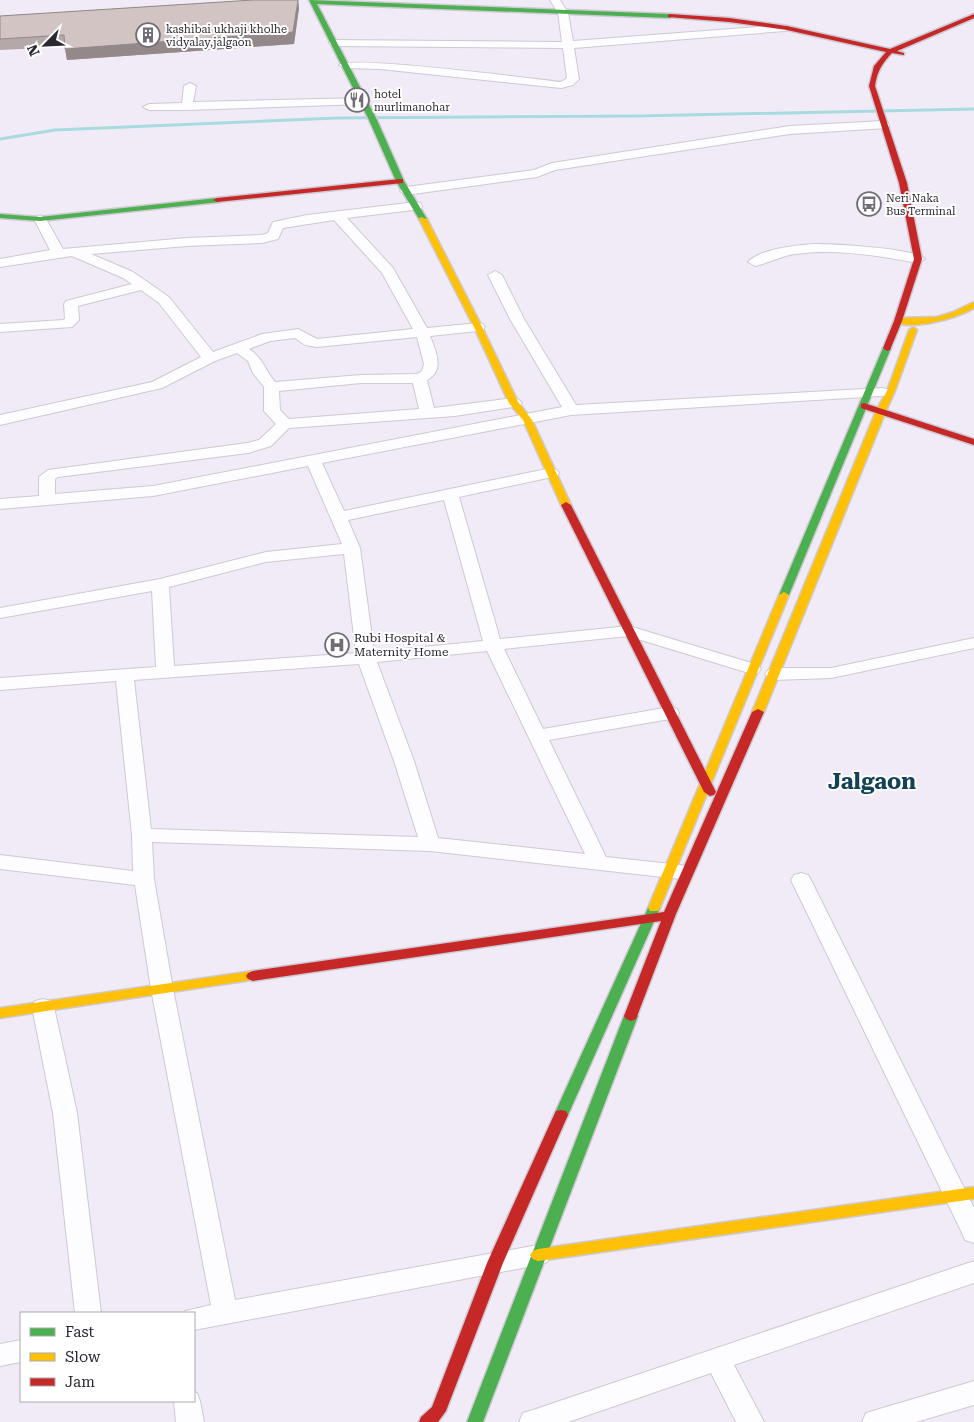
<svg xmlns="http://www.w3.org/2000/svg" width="974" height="1422" viewBox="0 0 974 1422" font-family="'Roboto Serif',serif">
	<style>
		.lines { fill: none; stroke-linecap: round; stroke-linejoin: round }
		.stream { stroke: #a7dbdf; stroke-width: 3 }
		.street-casing { stroke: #cec9d2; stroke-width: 2 }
		.fast-casing { stroke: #cec9d2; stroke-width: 3 }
		.slow-casing { stroke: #cec9d2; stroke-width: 3 }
		.jam-casing { stroke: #cec9d2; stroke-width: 3 }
		.street { fill: #fdfcfe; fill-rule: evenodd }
		.fast { fill: #4caf50; fill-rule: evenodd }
		.slow { fill: #ffc107; fill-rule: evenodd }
		.jam { fill: #c62828; fill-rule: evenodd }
		.wall { fill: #b4a9a8 }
		.shaded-wall { fill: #928988 }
		.building { fill: #d1c4c3; stroke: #928988 }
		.labels { text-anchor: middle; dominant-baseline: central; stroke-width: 4; stroke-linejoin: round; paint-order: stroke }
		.far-poi-label { font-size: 11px; fill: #2c2830; stroke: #fff; text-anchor: start }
		.poi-label { font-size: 12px; fill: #2c2830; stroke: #fff; text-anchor: start }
		.town-label { font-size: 22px; font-weight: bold; fill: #134256; stroke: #fff }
	</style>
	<rect width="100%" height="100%" fill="#f1ebf7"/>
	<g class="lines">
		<!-- stream -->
		<polyline class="stream" points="0,139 55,130 337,118 637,116 974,109"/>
		<!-- street casing -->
		<g class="street-casing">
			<g id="street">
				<path d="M550 0H560L568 13 573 41 785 25 790 28 785 31 574 48 579 79 573 85 561 88 380 69 345 68 339 65C349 55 534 79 561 82L567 78 563 48 334 46 329 43 334 40 562 42 558 13Z"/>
				<polygon points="190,83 196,86 193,102 364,98 370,101 364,104 187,110 149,110 143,107 149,104 182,103 184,86"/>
				<polygon points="883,121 887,122 889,125 887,128 790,134 555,170 537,177 406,195 400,191 406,187 534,170 552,163 790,126"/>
				<path d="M416 202 421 203 422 206 421 209 347 218 393 268 427 328 478 323 483 324 485 327 483 330 478 331 430 336C436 351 445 371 427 380L434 408 514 398 519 400 522 403 519 406 455 416 289 428 271 446 248 453 58 477 55 479V494L153 486 562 407 510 319 488 275 495 271 502 275 524 319 576 405 882 388 887 389 889 392 887 395 882 396 571 415 322 463 344 511 551 468 557 470 559 473 557 476 459 497 500 639 629 626 758 665 761 669 758 673 752 674 628 636 504 649 543 729 670 707 677 709 679 713 677 717 670 719 549 740 606 857 681 865 688 867 691 872 688 877 681 879 430 851 152 842 154 879 173 989 235 1300 538 1245 547 1248 551 1255 547 1262 538 1265 194 1330V1313H184L185 1311 211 1305 151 989 135 885 0 869V855L133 871 132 835 116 681 0 690V678L156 667 152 591 0 618V608L160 579 266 552 342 544 308 466 153 496 0 509V499L39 496V477L48 470 247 443 259 440 276 424 264 411V387L253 373 248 361 237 353 215 361 162 388 0 425V415L152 382 201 357 159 303 141 290 78 306 79 320 72 327 0 332V324L63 320 65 319 64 304 66 301 132 284 123 278 72 256 0 267V259L50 250 34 219 40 215 46 219 63 249 187 238 262 235 268 233 273 222 278 221 307 215ZM334 220 382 273 413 329 317 339 298 329 262 334 213 352 169 297 133 272 91 254 187 246 262 243 278 239 283 228ZM417 337 424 364 422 371 417 374 361 375 275 382C265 370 263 358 249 349L270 341 295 338 305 345 317 347ZM361 383H413L419 409 289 419 280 410 279 391ZM444 500 483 641 374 652 360 548 348 520ZM344 554 356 653 174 666 169 587 266 562ZM487 651 585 854 438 838 414 761 377 662ZM359 664 394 761 418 837 151 829 134 680Z"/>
				<path d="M815 244C832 244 916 248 925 259L918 263C878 256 836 248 795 254 781 256 769 263 755 266L748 262C759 249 798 245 815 244Z"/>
				<polygon points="974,638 974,648 831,678 774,680 768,678 765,674 768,670 774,668 831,668"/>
				<polygon points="801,873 808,875 811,880 974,1208 974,1243 965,1240 962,1233 791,880 794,875"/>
				<polygon points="43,999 51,1001 54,1007 77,1113 101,1313 75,1313 53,1113 32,1007 35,1001"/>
				<polygon points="974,1261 974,1283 734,1365 764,1422 736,1422 711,1373 568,1422 519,1422 523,1413 533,1410"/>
				<polygon points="21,1340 21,1362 0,1366 0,1344"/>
				<polygon points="974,1381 974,1405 916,1422 862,1422 866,1413 876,1410"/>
				<polygon points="194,1392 197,1393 200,1401 204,1422 176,1422 174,1401 194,1401"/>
			</g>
		</g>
		<!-- fast casing -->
		<g class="fast-casing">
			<g id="fast">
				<polygon points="309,0 670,14 673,16 670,18 317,4 377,120 404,181 427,219 423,221 419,219 396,181 369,120"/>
				<polygon points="217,198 220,198 220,202 40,221 0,218 0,214 40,217"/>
				<polygon points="887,345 891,348 789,595 784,598 780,597 779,595 883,348"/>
				<polygon points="654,904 658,905 660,908 568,1115 566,1119 561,1120 556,1119 554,1115 648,908 650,905"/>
				<polygon points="631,1011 636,1013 638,1016 483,1422 467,1422 624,1016 626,1013"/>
			</g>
		</g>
		<!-- slow casing -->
		<g class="slow-casing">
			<g id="slow">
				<polygon points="420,217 427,219 482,327 518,402 532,420 571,505 569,507 563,507 561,505 523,420 509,403 474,327 419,219"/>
				<path d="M974 302V308C958 318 909 332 894 321L898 318 937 317 953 312Z"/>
				<polygon points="913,327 917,330 895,391 886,411 764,712 762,714 754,714 752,712 876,411 887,391 909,330"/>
				<polygon points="784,592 789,595 660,908 658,911 650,911 648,908 779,595"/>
				<polygon points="253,971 258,973 260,976 258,979 0,1018 0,1008"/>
				<polygon points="974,1187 974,1199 538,1261 533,1259 530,1255 533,1251 538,1249"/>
			</g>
		</g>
		<!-- jam casing -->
		<g class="jam-casing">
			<g id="jam">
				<path d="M670 14 729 18 787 26 890 49 974 14V18L897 51 904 53V55L892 53C882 63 877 72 875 86L907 183 922 259 902 321 890 350 887 351 883 348 894 321 914 259 899 183 869 86 874 66 886 52 787 30 729 22 668 17V15Z"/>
				<polygon points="400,179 403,179 403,183 217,202 213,200 217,198"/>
				<polygon points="864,403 974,439 974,445 861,408 861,404"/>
				<polygon points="566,502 571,505 716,792 714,795 710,796 704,792 561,505"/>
				<polygon points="758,709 764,712 676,914 636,1019 631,1021 626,1019 624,1016 661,921 253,981 248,979 246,976 248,973 253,971 664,912 752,712"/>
				<polygon points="561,1110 566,1111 568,1115 503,1263 446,1411 438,1422 419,1422 421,1417 432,1407 487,1263 554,1115 556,1111"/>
			</g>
		</g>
		<!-- street -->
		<use href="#street" class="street"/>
		<!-- fast -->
		<use href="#fast" class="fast"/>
		<!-- slow -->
		<use href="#slow" class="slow"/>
		<!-- jam -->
		<use href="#jam" class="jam"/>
	</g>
	<!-- wall -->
	<polygon class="wall" points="253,0 298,0 299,8 294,44 67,60 65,47 0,50 0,16"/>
	<!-- shaded-wall -->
	<polygon class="shaded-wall" points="298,0 299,8 294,44 67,60 65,49"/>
	<!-- building -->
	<polygon class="building" points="253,0 298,0 293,32 65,49 64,35 0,39 0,16"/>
	<!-- icons -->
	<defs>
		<g id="building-ring" transform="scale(1.25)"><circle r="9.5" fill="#fff" stroke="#716c76" stroke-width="1.5"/><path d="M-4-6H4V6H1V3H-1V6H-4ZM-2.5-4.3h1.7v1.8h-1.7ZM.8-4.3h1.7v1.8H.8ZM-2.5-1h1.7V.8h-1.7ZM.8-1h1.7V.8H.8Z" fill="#716c76"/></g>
		<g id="restaurant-ring" transform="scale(1.25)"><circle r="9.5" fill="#fff" stroke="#716c76" stroke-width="1.5"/><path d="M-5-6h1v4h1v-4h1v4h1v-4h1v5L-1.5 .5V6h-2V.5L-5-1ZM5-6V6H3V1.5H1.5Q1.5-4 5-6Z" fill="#716c76"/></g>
		<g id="bus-ring" transform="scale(1.25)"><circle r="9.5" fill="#fff" stroke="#716c76" stroke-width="1.5"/><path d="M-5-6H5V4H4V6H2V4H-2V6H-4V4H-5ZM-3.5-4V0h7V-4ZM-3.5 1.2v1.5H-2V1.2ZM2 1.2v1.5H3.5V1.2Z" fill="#716c76"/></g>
		<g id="hospital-ring" transform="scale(1.25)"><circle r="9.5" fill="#fff" stroke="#716c76" stroke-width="1.5"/><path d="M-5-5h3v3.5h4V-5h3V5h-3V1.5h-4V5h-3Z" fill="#716c76"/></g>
	</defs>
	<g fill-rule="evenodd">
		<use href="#building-ring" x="148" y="35"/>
		<use href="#restaurant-ring" x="357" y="100"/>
		<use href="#bus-ring" x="869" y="204"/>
		<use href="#hospital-ring" x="337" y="645"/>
	</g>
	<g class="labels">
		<!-- far-poi labels -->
		<g class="far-poi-label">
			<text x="166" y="29">kashibai ukhaji kholhe<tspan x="166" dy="13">vidyalay,jalgaon</tspan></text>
			<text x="374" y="94">hotel<tspan x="374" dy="13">murlimanohar</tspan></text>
			<text x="886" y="198">Neri Naka<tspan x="886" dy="13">Bus Terminal</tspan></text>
		</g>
		<!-- poi labels -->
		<g class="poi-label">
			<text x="354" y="638">Rubi Hospital &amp;<tspan x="354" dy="14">Maternity Home</tspan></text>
		</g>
		<!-- town labels -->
		<g class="town-label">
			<text x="872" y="781">Jalgaon</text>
		</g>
	</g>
	<!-- legend -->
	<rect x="20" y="1312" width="175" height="90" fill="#ffffff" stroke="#aba9ac"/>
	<rect x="30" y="1328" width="25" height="8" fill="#4caf50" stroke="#aba9ac"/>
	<text x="65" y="1337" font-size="15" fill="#2c2830">Fast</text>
	<rect x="30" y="1353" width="25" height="8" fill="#ffc107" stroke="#aba9ac"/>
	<text x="65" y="1362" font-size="15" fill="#2c2830">Slow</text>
	<rect x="30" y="1378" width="25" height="8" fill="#c62828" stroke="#aba9ac"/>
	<text x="65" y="1387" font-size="15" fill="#2c2830">Jam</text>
	<!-- north arrow -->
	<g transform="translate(45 45) rotate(246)" stroke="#ffffff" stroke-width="4" paint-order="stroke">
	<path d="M0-4L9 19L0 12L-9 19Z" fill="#2c2830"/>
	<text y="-8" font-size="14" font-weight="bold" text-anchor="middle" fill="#2c2830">N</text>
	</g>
</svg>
